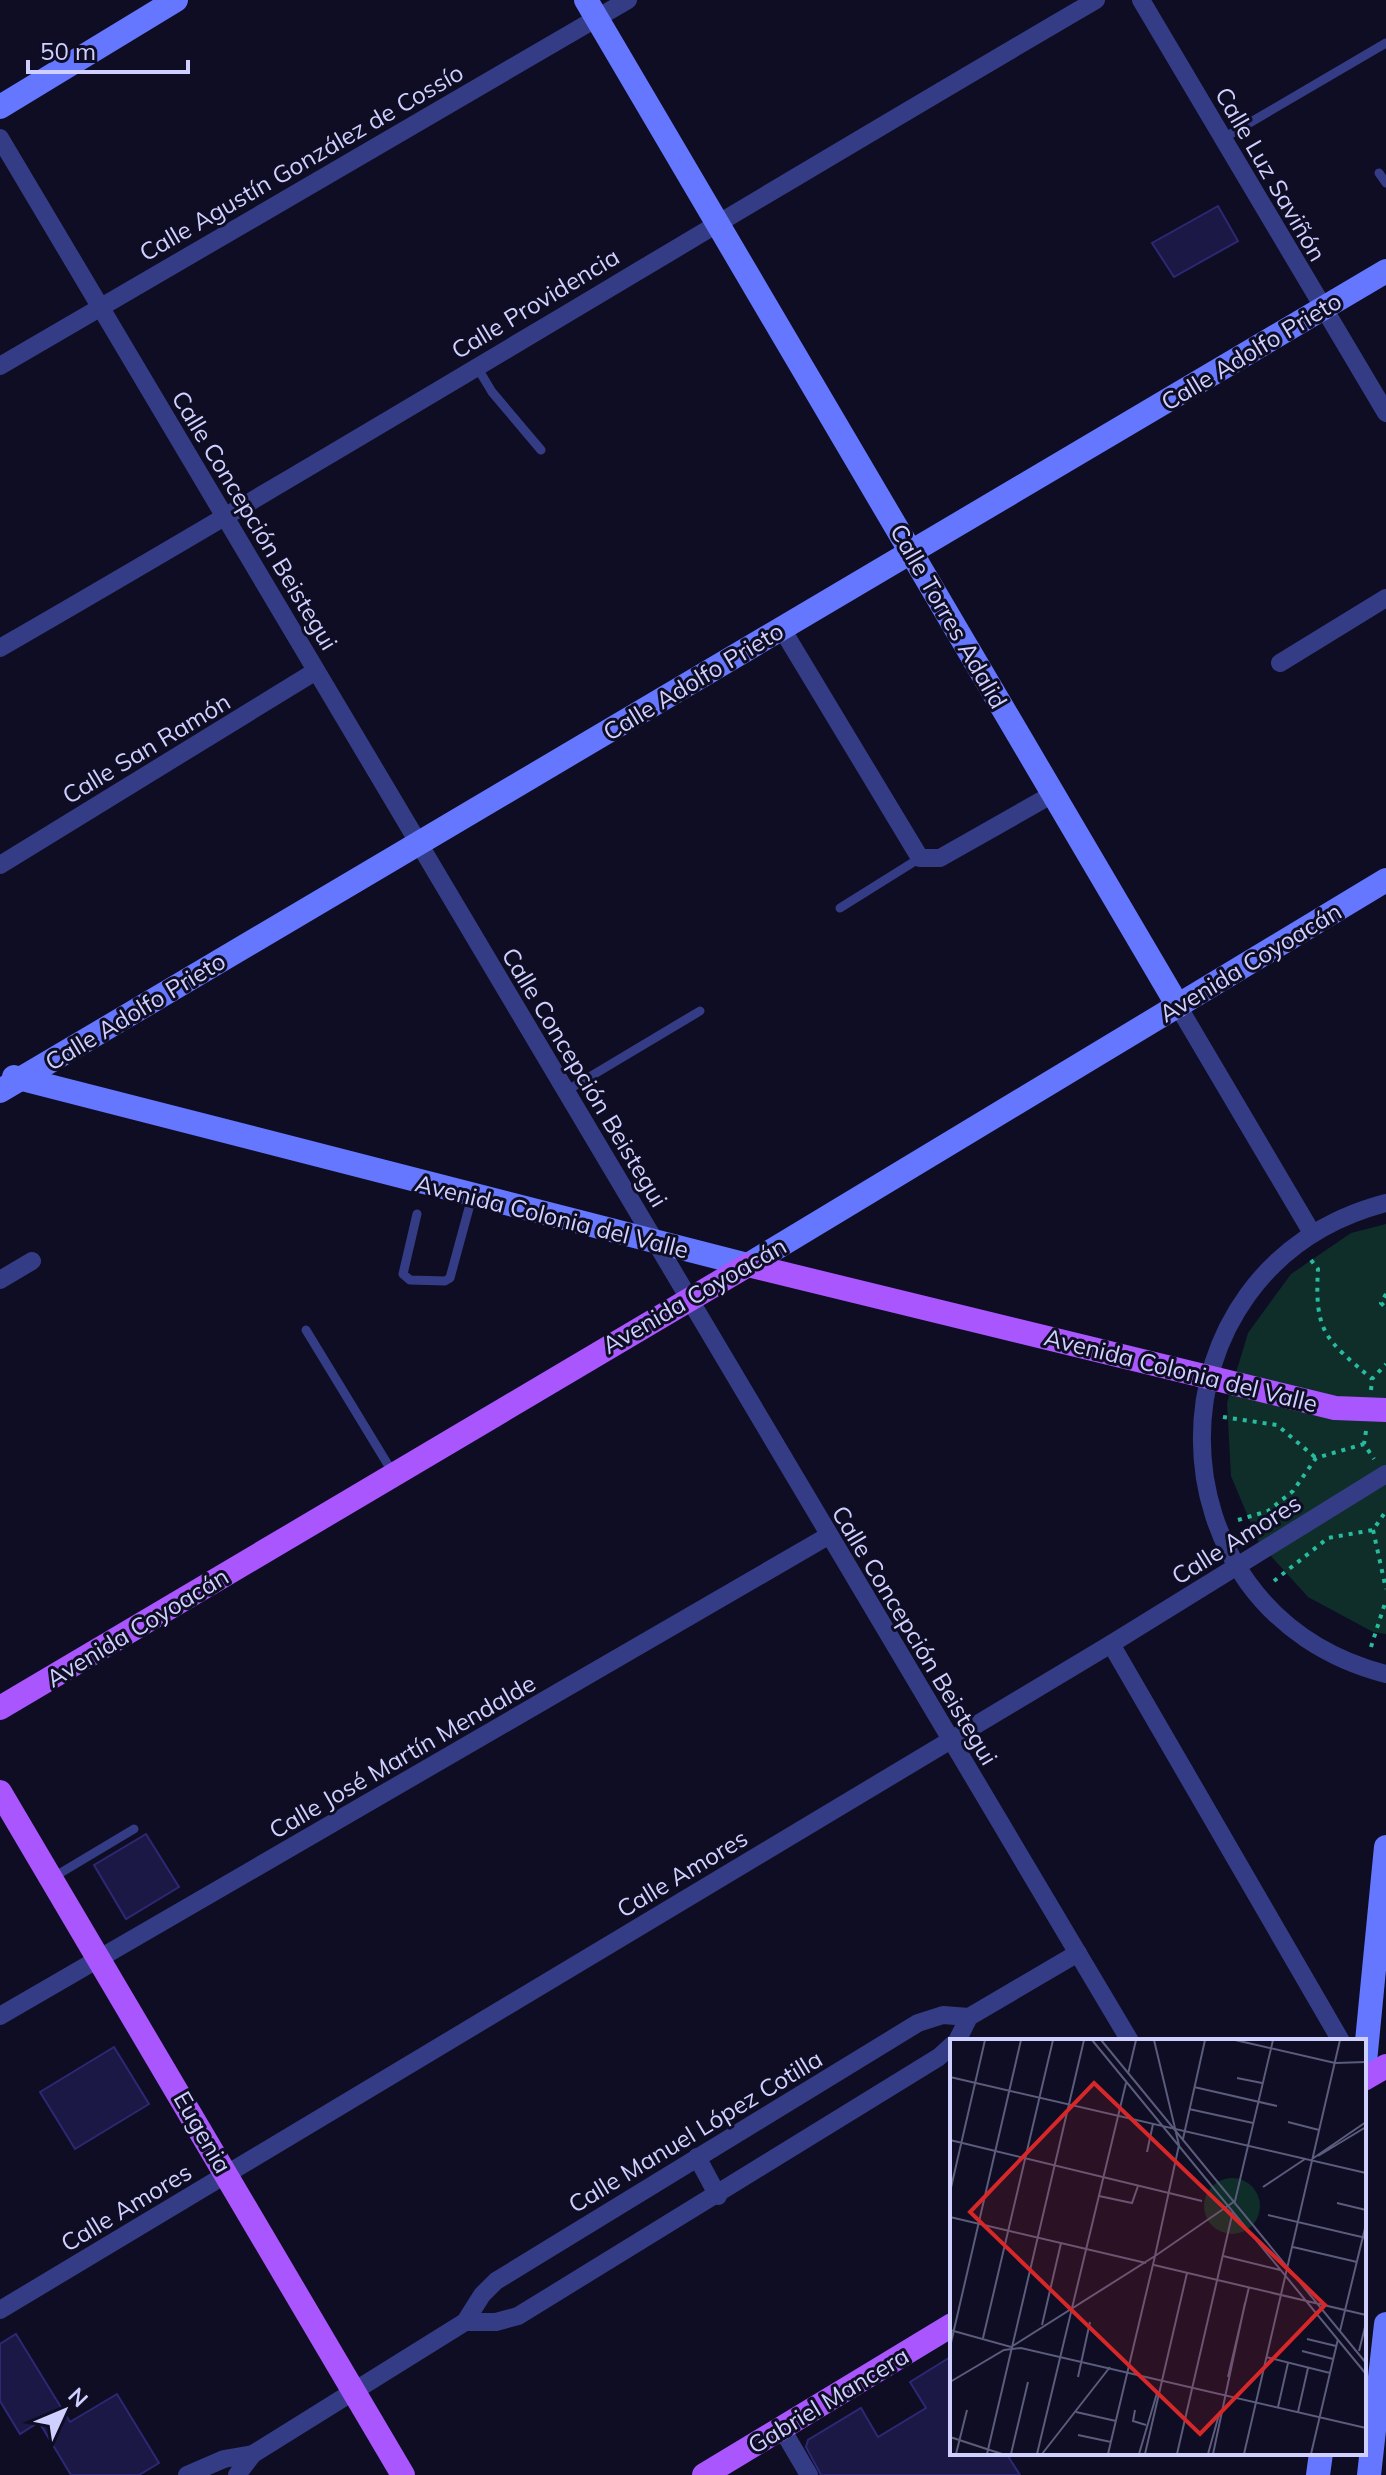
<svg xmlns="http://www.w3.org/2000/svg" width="1386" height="2475" viewBox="0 0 1386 2475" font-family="Mulish,sans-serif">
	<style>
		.green { fill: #0f2e29 }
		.building { fill: #1b1846; stroke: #2d2873; stroke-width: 2 }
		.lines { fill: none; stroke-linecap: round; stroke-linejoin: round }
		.path { stroke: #27bb9f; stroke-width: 4; stroke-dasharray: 4 6; stroke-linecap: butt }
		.lane { stroke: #353c86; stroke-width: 9 }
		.street { stroke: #353c86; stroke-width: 18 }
		.secondary { stroke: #67f; stroke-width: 24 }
		.primary { stroke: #aa56ff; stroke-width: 24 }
		.labels { text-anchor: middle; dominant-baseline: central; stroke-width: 6; stroke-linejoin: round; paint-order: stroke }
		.street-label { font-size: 24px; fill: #cfd0ff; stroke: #0e0d24 }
		.inset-road { fill: none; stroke: #5b5b7c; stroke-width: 2 }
		.view { fill: #d62828; fill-opacity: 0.15; stroke: #d62828; stroke-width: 4 }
		.inset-edge { fill: none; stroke: #cfd0ff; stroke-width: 4 }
	</style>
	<rect width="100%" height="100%" fill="#0e0d24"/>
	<!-- green -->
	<polygon class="green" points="1386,1224 1386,1634 1373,1632 1308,1597 1259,1543 1231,1476 1227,1403 1248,1333 1291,1274 1351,1233"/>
	<!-- building -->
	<g class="building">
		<polygon points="1218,206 1238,241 1174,277 1152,243"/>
		<polygon points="146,1834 179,1887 126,1919 94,1865"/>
		<polygon points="114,2047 149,2104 75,2149 40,2092"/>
		<polygon points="16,2334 70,2422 117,2394 159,2463 139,2475 71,2475 39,2422 20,2434 0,2401 0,2344"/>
		<polygon points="952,2356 952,2453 1006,2453 1020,2475 821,2475 806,2447 808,2440 861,2408 878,2437 926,2408 910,2382"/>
	</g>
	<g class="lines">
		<!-- path -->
		<g class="path">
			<path d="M1311 1260 1318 1269C1314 1334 1327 1340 1372 1379"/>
			<polyline points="1386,1294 1381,1303 1386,1308"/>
			<polyline points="1371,1390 1372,1379 1386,1364"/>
			<polyline points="1223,1417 1277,1425 1316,1458"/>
			<polyline points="1366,1431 1364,1444 1374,1459"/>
			<polyline points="1238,1520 1268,1511 1293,1491 1316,1458 1364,1444"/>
			<polyline points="1373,1530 1386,1589"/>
			<polyline points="1274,1581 1328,1538 1373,1530 1386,1511"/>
			<polyline points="1371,1647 1386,1600"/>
		</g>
		<!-- lane -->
		<g class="lane">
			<polyline points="1222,139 1386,43"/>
			<polyline points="1379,173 1386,183"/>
			<polyline points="477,367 492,392 541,450"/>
			<polyline points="840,908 920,858"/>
			<polyline points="566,1091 700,1011"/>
			<polyline points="417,1214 403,1274 410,1280 445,1281 450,1278 472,1197"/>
			<polyline points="306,1330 393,1473"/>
			<polyline points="52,1878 134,1829"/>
		</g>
		<!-- street -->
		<g class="street">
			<polyline points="1141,0 1386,413"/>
			<polyline points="0,138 1130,2041"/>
			<polyline points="0,366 628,0"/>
			<polyline points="782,629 920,858 940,858 1053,794"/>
			<path d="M0 648C368 436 729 214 1096 0"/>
			<polyline points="1280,663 1386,598"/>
			<polyline points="0,865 316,671"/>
			<polyline points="1178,1006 1312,1233"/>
			<path d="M1386 1203C1140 1267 1141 1611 1386 1674"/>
			<polyline points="0,1280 32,1261"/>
			<polyline points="1111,1644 1341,2041"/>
			<polyline points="0,2016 828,1536"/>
			<polyline points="957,2041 969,2017 1078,1953"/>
			<polyline points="697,2157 718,2196"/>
			<polyline points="0,2310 1111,1644 1386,1474"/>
			<polyline points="465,2322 496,2322 518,2316 939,2057 952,2045"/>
			<polyline points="782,2429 809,2475"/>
			<polyline points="187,2475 224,2459 253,2454"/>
			<polyline points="237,2475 253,2454 465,2322 482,2295 496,2281 918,2023 943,2015 969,2017"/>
		</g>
		<!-- secondary -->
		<g class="secondary">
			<polyline points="586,0 1178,1006"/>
			<polyline points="0,107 176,0"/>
			<polyline points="14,1077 748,1265 1386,880"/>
			<polyline points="0,1091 1386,271"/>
			<polyline points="1364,2072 1386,1847"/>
			<polyline points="1318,2475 1321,2453"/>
			<polyline points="1369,2475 1386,2324"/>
		</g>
		<!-- primary -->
		<g class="primary">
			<polyline points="0,1708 748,1265 1335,1408 1386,1410"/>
			<polyline points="0,1792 403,2475"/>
			<polyline points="1364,2079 1386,2066"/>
			<polyline points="704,2475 952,2325"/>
		</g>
	</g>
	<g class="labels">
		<!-- street labels -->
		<g class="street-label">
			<text transform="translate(301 162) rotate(-30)">Calle Agustín González de Cossío</text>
			<text transform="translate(1271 174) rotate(60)">Calle Luz Saviñón</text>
			<text transform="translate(535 303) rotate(-31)">Calle Providencia</text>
			<text transform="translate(1251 351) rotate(-31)">Calle Adolfo Prieto</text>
			<text transform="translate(255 520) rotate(59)">Calle Concepción Beistegui</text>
			<text transform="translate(949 616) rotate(60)">Calle Torres Adalid</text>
			<text transform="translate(693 681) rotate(-31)">Calle Adolfo Prieto</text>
			<text transform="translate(146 748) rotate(-31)">Calle San Ramón</text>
			<text transform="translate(1250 962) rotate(-31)">Avenida Coyoacán</text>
			<text transform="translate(135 1011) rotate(-31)">Calle Adolfo Prieto</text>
			<text transform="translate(585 1077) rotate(59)">Calle Concepción Beistegui</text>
			<text transform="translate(552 1216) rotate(14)">Avenida Colonia del Valle</text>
			<text transform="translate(694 1295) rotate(-30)">Avenida Coyoacán</text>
			<text transform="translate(1181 1370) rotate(14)">Avenida Colonia del Valle</text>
			<text transform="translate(1236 1539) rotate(-32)">Calle Amores</text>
			<text transform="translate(137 1627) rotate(-31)">Avenida Coyoacán</text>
			<text transform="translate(915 1635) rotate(59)">Calle Concepción Beistegui</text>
			<text transform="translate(402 1756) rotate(-30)">Calle José Martín Mendalde</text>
			<text transform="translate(682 1873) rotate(-31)">Calle Amores</text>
			<text transform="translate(695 2131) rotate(-31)">Calle Manuel López Cotilla</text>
			<text transform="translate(203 2132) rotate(60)">Eugenia</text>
			<text transform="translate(126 2207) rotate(-31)">Calle Amores</text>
			<text transform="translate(828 2400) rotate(-31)">Gabriel Mancera</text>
		</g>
	</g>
	<!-- overview -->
	<g transform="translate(950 2039)">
		<rect width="416" height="416" fill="#0e0d24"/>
		<path d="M254 167a28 28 0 1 1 56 0a28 28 0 1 1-56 0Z" fill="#0f2e29"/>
		<path class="inset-road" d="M142 1 416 335M151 1 416 324M285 1 385 24 416 23M178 35 186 1M0 38 416 134M287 39 312 44M244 48 327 67M239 70 303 84M338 83 369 91M233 100 255 1M0 101 252 162M197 113 203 85M368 117 416 88M362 120 416 83M313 148 355 120M0 153 35 1M149 157 182 164 188 147M387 164 416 171M318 176 416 199M0 178 196 224M343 208 407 223M273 217 330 231M204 226 416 276M92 286 111 204M0 291 61 308 205 217 229 106 204 1M390 292 416 185M33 299 103 1M357 300 386 307M0 308 71 1M352 312 383 320M409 312 416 284M316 318 380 334M128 338 140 283M278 338 299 248M0 343 54 311 71 309 416 389M328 368 338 324M185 371 183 382 196 386M126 373 166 382M348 373 358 329M128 396 161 403M0 398 52 415M6 415 17 371M37 415 134 1M61 415 78 343M87 415 176 44M92 415 160 328M158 415 205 217 285 162 323 1M189 415 207 354M195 415 237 234M227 415 283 172M258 415 270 372M263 415 295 264M294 415 390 1M361 415 388 300"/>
		<path class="view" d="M144 44 375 266 250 395 20 173Z"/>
		<rect width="416" height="416" class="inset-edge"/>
	</g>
	<!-- north arrow -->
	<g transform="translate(64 2411) rotate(46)" stroke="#0e0d24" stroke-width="6" paint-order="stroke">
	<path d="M0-6L14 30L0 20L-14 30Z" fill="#cfd0ff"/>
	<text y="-12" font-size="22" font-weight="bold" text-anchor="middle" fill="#cfd0ff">N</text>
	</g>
	<!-- scale -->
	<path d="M28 60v12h160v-12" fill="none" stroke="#cfd0ff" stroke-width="4"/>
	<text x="40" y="60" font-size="24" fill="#cfd0ff" stroke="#0e0d24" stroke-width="6" paint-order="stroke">50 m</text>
</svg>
